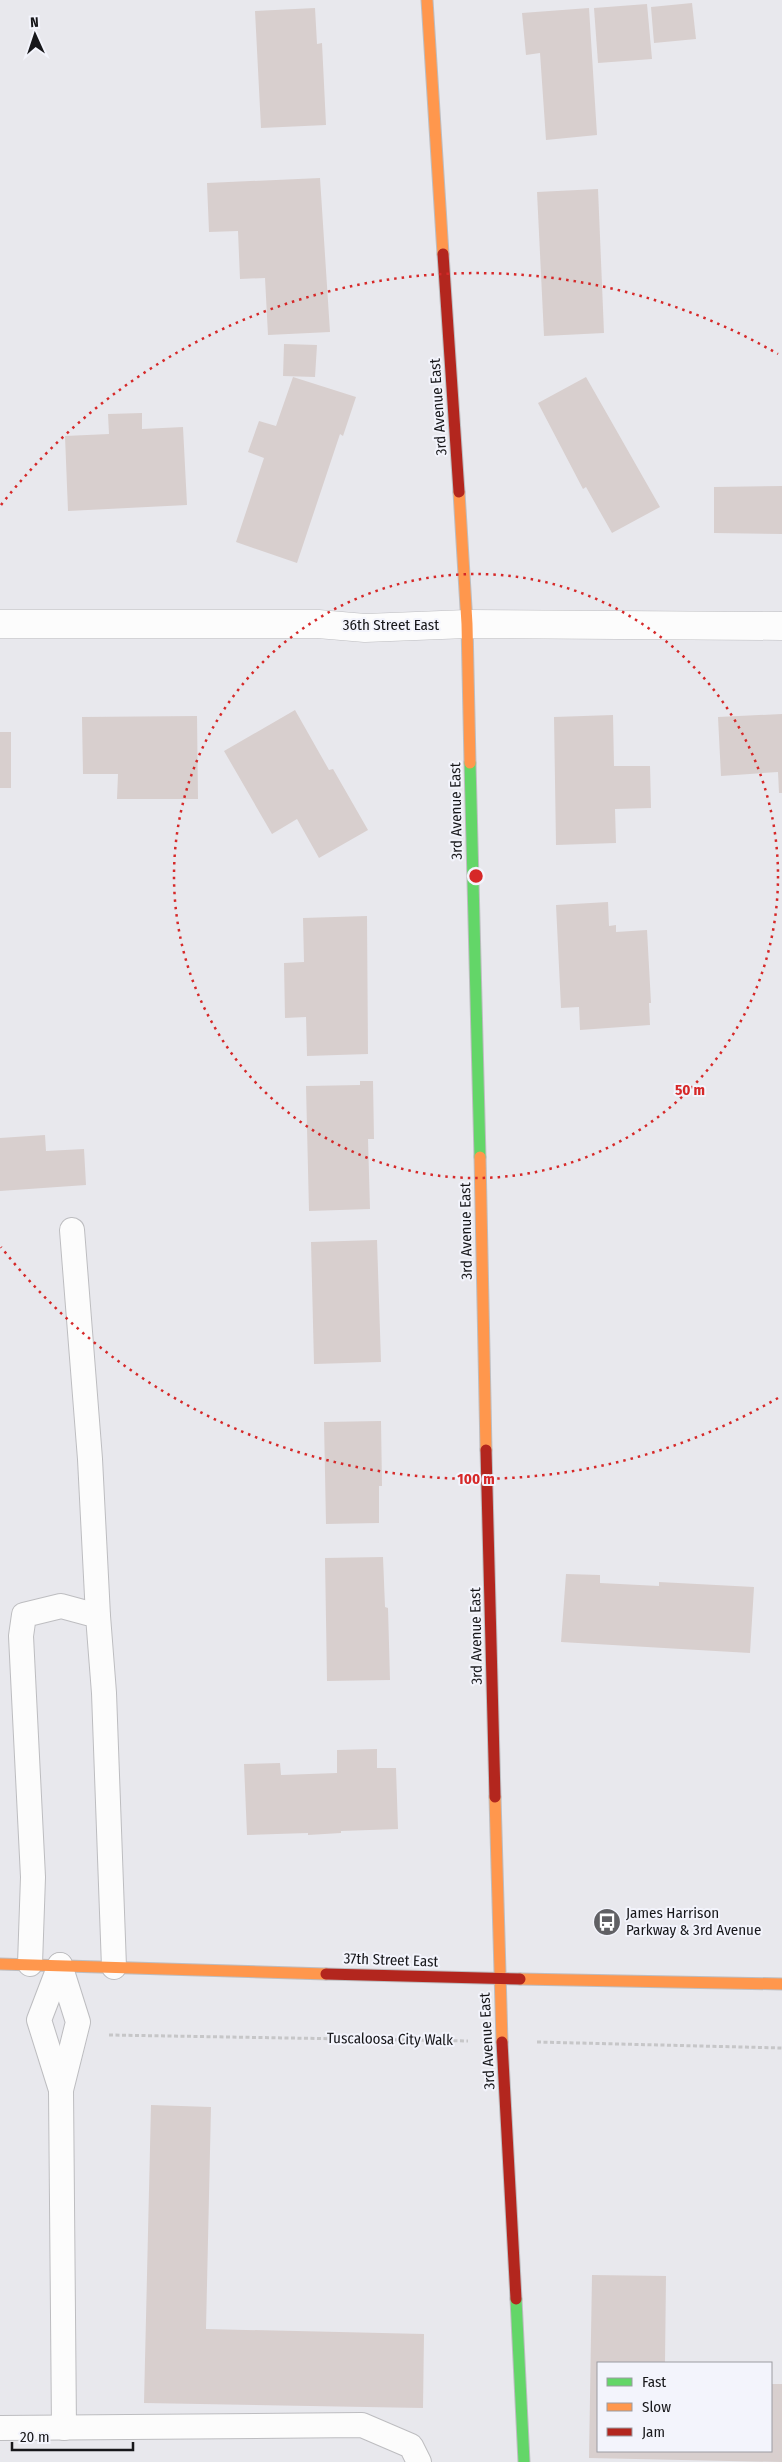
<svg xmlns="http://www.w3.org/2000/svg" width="782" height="2462" viewBox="0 0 782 2462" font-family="'Fira Sans Condensed',sans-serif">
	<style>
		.building { fill: #d8cfce }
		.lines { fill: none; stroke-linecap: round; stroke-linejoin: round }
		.lane-casing { stroke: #bdbdc0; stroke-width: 26 }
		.street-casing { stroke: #bdbdc0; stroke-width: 29 }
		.fast-casing { stroke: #bdbdc0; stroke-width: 13 }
		.slow-casing { stroke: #bdbdc0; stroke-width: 13 }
		.jam-casing { stroke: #bdbdc0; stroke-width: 13 }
		.path { stroke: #c6c6c8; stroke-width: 3; stroke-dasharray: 4 2.5; stroke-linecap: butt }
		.lane { stroke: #fcfcfc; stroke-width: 24 }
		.street { stroke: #fcfcfc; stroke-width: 28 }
		.fast { stroke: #63d668; stroke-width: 11 }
		.slow { stroke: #ff974d; stroke-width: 11 }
		.jam { stroke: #b3261e; stroke-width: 11 }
		.ring { fill: none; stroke: #d62828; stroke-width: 2.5; stroke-dasharray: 2.5 5 }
		.labels { text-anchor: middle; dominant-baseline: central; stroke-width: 4; stroke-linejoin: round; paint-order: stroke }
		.street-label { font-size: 15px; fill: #17171a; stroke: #f3f4fc }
		.poi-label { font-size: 15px; fill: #17171a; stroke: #f3f4fc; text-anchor: start }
		.centre { fill: #d62828; stroke: #f3f4fc; stroke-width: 2.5 }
		.ring-label { font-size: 15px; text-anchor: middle; font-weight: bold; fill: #d62828; stroke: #f3f4fc; stroke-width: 4; stroke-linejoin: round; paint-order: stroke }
	</style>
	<rect width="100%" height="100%" fill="#e8e8ed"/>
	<!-- building -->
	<g class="building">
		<polygon points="692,3 696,39 654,43 651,7"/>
		<polygon points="647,4 652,59 598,63 594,8"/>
		<polygon points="315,8 317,44 322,43 326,125 261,128 255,11"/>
		<polygon points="589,8 597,135 546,140 540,53 526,55 522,13"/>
		<polygon points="320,178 330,332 268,335 265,278 240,279 238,231 209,232 207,183"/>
		<polygon points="598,189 604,333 544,336 537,192"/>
		<polygon points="284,344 317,345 315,377 283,376"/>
		<polygon points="293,377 356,397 343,436 340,434 297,563 236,542 264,458 248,452 259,421 276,426"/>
		<polygon points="586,377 660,507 612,533 586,487 583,489 538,403"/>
		<polygon points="142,413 142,429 183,427 187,505 68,511 65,436 109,434 108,414"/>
		<polygon points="782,486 782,534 714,533 714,487"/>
		<polygon points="295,710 329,770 333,769 368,830 319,858 297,819 272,834 224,751"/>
		<polygon points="782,714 782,793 779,793 778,772 721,776 718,717"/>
		<polygon points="613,715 614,766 650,766 651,808 615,809 616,843 556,845 554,717"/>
		<polygon points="197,716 198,799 117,799 118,774 83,774 82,717"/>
		<rect x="0" y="732" width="11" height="56"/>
		<polygon points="608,902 609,926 616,925 616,932 647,930 651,1003 649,1003 650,1025 580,1030 579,1007 561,1008 556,905"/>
		<polygon points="367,916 368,1054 307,1056 306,1017 285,1018 284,963 304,962 303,918"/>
		<polygon points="360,1081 373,1081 374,1139 368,1139 370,1209 309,1211 306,1086 360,1085"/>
		<polygon points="45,1135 46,1151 84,1149 86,1185 0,1191 0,1138"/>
		<polygon points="377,1240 381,1362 314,1364 311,1242"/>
		<polygon points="381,1421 382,1486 379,1486 379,1523 326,1524 324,1422"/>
		<polygon points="383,1557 385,1607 388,1608 390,1680 327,1681 325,1558"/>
		<polygon points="566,1574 600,1575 600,1583 659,1586 659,1582 754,1587 750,1653 561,1642"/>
		<polygon points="377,1749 377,1768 396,1768 398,1829 341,1831 341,1833 308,1835 308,1833 247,1835 244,1764 280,1763 281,1775 337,1773 337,1750"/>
		<polygon points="151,2105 211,2107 206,2329 424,2334 423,2408 144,2403"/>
		<polygon points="592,2275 666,2276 665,2363 598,2363 598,2451 771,2451 771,2384 782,2384 782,2462 589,2458"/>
	</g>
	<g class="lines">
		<!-- lane casing -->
		<g class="lane-casing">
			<g id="lane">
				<polyline points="72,1230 90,1459 98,1616"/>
				<polyline points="30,1964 33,1877 21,1636 24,1615 61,1606 98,1616 104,1693 114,1967"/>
				<polyline points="60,1965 78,2022 61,2090 64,2428"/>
				<polyline points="60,1965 39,2020 61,2090"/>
				<polyline points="0,2428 362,2425 411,2446 419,2462"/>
			</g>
		</g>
		<!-- street casing -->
		<g class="street-casing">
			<polyline id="street" points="0,624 318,624 365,628 467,624 782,626"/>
		</g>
		<!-- fast casing -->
		<g class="fast-casing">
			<g id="fast">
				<polyline points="470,763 480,1157"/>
				<polyline points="516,2299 524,2462"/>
			</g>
		</g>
		<!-- slow casing -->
		<g class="slow-casing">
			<g id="slow">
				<polyline points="427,0 443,254"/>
				<polyline points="459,492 467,624 470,763"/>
				<polyline points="480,1157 486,1450"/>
				<polyline points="495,1797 502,2042"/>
				<polyline points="0,1964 326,1974"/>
				<polyline points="520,1979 782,1984"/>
			</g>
		</g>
		<!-- jam casing -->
		<g class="jam-casing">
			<g id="jam">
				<polyline points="443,254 459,492"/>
				<polyline points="486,1450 495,1797"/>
				<polyline points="326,1974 520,1979"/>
				<polyline points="502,2042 516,2299"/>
			</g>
		</g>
		<!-- path -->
		<g class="path">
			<polyline points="109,2035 468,2041"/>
			<polyline points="537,2042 782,2048"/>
		</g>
		<!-- lane -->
		<use href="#lane" class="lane"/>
		<!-- street -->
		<use href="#street" class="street"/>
		<!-- fast -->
		<use href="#fast" class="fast"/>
		<!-- slow -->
		<use href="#slow" class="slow"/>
		<!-- jam -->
		<use href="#jam" class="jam"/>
	</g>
	<!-- distance rings -->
	<g class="ring">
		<circle cx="476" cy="876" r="302"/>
		<path d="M778 1398A603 603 0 0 1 1 1247M1 505A603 603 0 0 1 778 354"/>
	</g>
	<!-- icons -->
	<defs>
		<g id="bus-disc" transform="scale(1.4375)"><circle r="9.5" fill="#606064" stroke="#f3f4fc"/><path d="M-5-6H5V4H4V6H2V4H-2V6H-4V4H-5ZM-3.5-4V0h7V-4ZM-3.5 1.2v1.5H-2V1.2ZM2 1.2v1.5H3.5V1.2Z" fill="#fff"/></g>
	</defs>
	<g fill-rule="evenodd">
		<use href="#bus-disc" x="607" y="1922"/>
	</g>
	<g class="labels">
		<!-- street labels -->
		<g class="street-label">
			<text transform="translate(438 407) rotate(-94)">3rd Avenue East</text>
			<text x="391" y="625">36th Street East</text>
			<text transform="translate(456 811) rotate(-91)">3rd Avenue East</text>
			<text transform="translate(466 1231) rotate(-91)">3rd Avenue East</text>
			<text transform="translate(476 1636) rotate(-91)">3rd Avenue East</text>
			<text transform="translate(391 1960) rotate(2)">37th Street East</text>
			<text transform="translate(390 2039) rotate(1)">Tuscaloosa City Walk</text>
			<text transform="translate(487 2041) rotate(-93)">3rd Avenue East</text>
		</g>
		<!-- poi labels -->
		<g class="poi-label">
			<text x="626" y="1913">James Harrison<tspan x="626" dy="17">Parkway &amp; 3rd Avenue</tspan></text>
		</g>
	</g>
	<circle cx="476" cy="876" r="8" class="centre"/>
	<g class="ring-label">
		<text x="690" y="1095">50 m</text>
		<text x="476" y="1484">100 m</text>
	</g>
	<!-- legend -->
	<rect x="597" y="2362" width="175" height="90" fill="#f3f4fc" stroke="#9b9ca2"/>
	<rect x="607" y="2378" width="25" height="8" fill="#63d668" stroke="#9b9ca2"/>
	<text x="642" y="2387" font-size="15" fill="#17171a">Fast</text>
	<rect x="607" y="2403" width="25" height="8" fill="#ff974d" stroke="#9b9ca2"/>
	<text x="642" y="2412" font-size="15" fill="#17171a">Slow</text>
	<rect x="607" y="2428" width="25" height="8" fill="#b3261e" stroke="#9b9ca2"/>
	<text x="642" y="2437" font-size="15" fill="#17171a">Jam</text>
	<!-- north arrow -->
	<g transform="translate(35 35) rotate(357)" stroke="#f3f4fc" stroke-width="4" paint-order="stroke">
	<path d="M0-4L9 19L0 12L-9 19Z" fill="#17171a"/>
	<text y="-8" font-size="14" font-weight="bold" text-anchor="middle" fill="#17171a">N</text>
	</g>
	<!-- scale -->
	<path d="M12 2442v8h121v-8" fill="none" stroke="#17171a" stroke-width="2.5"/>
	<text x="20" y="2442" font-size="15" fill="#17171a" stroke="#f3f4fc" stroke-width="4" paint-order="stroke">20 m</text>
</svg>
